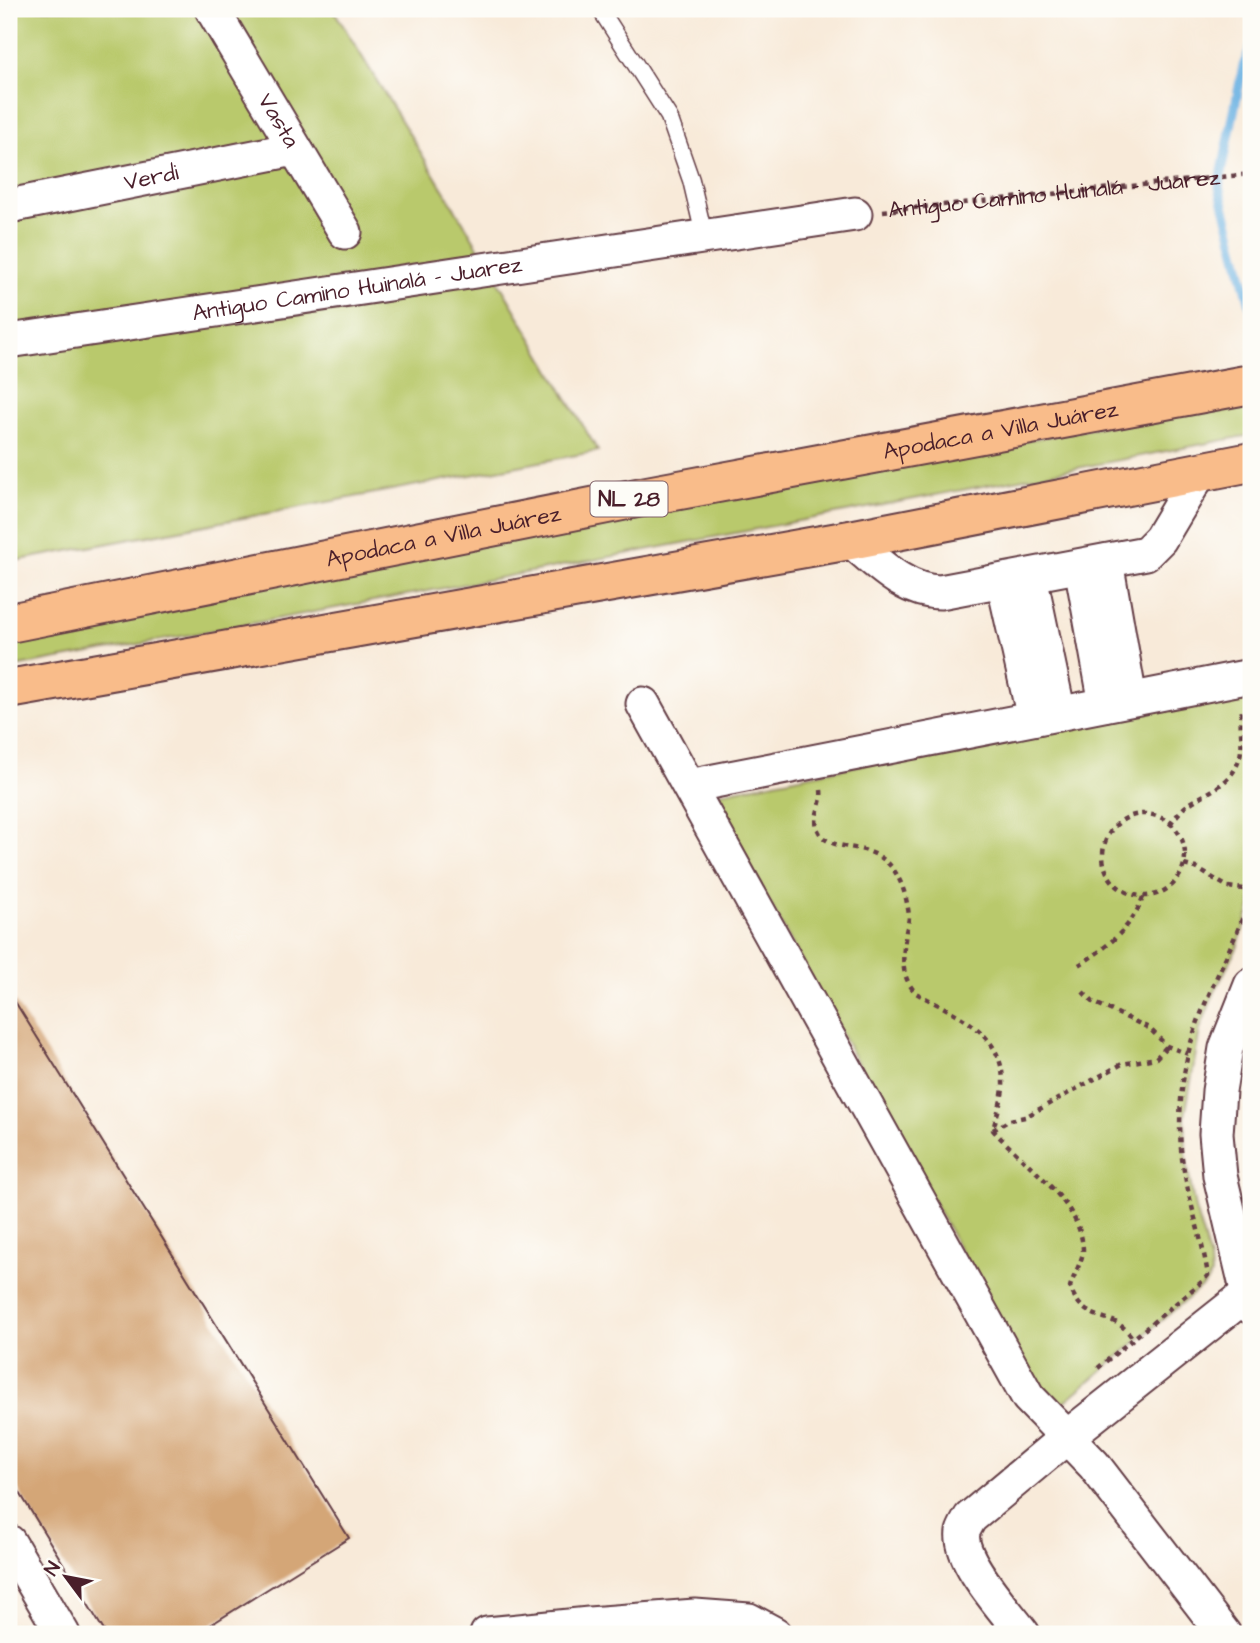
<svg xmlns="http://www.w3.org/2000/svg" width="1260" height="1643" viewBox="0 0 1260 1643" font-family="'Architects Daughter',sans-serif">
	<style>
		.green { fill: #b9c96c; stroke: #82744c; stroke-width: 2 }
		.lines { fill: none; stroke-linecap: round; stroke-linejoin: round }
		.stream { stroke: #6cb2e3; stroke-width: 9 }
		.building { fill: #d4a677 }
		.service-casing { stroke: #643d45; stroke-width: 19 }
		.minor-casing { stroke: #643d45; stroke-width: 37 }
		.primary-casing { stroke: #643d45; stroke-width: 42 }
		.path { stroke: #643d45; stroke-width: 4.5; stroke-dasharray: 5 5; stroke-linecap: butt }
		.service { stroke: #fff; stroke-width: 16 }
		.minor { stroke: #fff; stroke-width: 33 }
		.primary { stroke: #f9bc8a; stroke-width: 38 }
		.labels { text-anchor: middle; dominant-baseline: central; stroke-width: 5; stroke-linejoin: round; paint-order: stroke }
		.shield { fill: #fdfcf7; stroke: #806168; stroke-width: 2 }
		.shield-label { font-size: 21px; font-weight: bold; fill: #4a1f2b }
		.street-label { font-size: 23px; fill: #4a1f2b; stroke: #fdfcf7 }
	</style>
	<rect width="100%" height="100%" fill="#fdfcf7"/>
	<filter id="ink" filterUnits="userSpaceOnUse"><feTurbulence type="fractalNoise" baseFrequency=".0143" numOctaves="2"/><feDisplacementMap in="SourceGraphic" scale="14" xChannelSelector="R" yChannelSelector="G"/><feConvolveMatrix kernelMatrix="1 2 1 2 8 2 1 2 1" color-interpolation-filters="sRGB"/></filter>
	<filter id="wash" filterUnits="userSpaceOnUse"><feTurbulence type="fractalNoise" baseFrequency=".00686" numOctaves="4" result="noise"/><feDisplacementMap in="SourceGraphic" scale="28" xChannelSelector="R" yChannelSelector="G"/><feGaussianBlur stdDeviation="1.57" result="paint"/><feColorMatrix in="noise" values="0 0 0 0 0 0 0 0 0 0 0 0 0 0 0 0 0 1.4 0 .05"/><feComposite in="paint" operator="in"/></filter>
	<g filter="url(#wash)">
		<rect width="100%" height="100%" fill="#f8ead9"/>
		<!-- green -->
		<g class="green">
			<polygon points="9,9 333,9 468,230 598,451 9,562"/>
			<polygon points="1251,398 1251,435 493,579 9,668 9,633"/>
			<polygon points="1251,688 1251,907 1237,948 1216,989 1200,1029 1185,1116 1186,1159 1195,1209 1210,1260 1211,1275 1206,1283 1062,1404 1044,1403 716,805 719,793"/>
		</g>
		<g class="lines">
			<!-- stream -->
			<polyline class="stream" points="1251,47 1243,66 1219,187 1251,308"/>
		</g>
		<g id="blocks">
			<!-- building -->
			<polygon class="building" points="9,992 349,1538 196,1634 106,1634 9,1475"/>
		</g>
	</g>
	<g filter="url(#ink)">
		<use href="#blocks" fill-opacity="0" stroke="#643d45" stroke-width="2"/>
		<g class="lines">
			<!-- service casing -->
			<g class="service-casing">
				<polyline id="service" points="600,9 669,117 691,180 704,235"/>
			</g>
			<!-- minor casing -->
			<g class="minor-casing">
				<g id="minor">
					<path id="s2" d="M212 9 345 232"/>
					<path id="s3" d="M9 206 294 149"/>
					<path id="s4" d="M9 341 855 214"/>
					<path d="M850 540C876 561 904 592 940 592L1146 553 1160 539 1200 472"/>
					<polyline points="1106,561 1130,699"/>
					<polyline points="1081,566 1106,704"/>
					<polyline points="1030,576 1059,714"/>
					<polyline points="1003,581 1034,718"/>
					<polyline points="643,704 1028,1397 1094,1465 1224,1634"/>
					<polyline points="689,786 1251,676"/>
					<polyline points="1251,985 1226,1048 1219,1091 1216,1134 1220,1176 1251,1307"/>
					<polyline points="9,1542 63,1634"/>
					<polyline points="487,1634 589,1624 695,1616 749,1620 775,1634"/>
					<path d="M1023 1634C1007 1612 958 1560 963 1532 964 1528 968 1522 970 1518L1068 1436 1251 1291"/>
				</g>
			</g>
			<!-- primary casing -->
			<g class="primary-casing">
				<g id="primary">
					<path id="s5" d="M9 623 647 496 1251 384"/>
					<polyline points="9,689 850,540 1251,462"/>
				</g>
			</g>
			<!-- path -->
			<g class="path">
				<path id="s1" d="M883 211 1251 174"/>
				<path d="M821 790C823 805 811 817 819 832 833 857 878 835 899 879 904 888 908 905 909 916 909 921 907 927 906 932 903 955 899 975 916 993 954 1014 1002 1030 1003 1082 1004 1096 996 1116 993 1130 1022 1163 1083 1202 1083 1251 1083 1259 1073 1277 1070 1287 1086 1329 1112 1306 1133 1339"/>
				<circle cx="1144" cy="855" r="41"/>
				<path d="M1170 824C1176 817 1182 808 1189 804 1212 789 1236 783 1241 751 1243 736 1238 725 1243 707"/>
				<polyline points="1184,865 1196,868 1228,887 1251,890"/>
				<path d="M1079 965C1106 948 1132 928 1143 897"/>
				<polyline points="1083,992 1093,1002 1149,1028 1167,1046 1188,1054"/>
				<polyline points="993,1130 1010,1120 1025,1117 1122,1064 1156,1058 1167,1046"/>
				<path d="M1098 1368 1204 1280 1208 1275C1201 1232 1185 1192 1181 1149 1178 1111 1182 1069 1194 1033 1210 985 1236 942 1251 894"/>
			</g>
			<!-- service -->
			<use href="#service" class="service"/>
			<!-- minor -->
			<use href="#minor" class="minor"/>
			<!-- primary -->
			<use href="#primary" class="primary"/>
		</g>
	</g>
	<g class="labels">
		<!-- shield labels -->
		<rect class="shield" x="590.5" y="481.5" width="77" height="35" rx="5"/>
		<g class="shield-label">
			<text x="629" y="499">NL 28</text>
		</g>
		<!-- street labels -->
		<g class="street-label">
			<text stroke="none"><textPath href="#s2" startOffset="130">Vasta</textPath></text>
			<text stroke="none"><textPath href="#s3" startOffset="145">Verdi</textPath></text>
			<text stroke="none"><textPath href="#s1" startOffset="172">Antiguo Camino Huinalá - Juarez</textPath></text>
			<text stroke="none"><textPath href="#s4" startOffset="352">Antiguo Camino Huinalá - Juarez</textPath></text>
			<text stroke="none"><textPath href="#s5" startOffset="1010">Apodaca a Villa Juárez</textPath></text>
			<text stroke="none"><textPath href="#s5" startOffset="443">Apodaca a Villa Juárez</textPath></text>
		</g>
	</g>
	<!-- margin -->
	<rect width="1260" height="1643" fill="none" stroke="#fdfcf7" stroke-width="35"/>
	<!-- north arrow -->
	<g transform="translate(66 1577) rotate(302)" stroke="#fdfcf7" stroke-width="5" paint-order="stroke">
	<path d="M0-5L12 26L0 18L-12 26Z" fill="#4a1f2b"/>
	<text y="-10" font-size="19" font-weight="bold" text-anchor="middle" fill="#4a1f2b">N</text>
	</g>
</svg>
